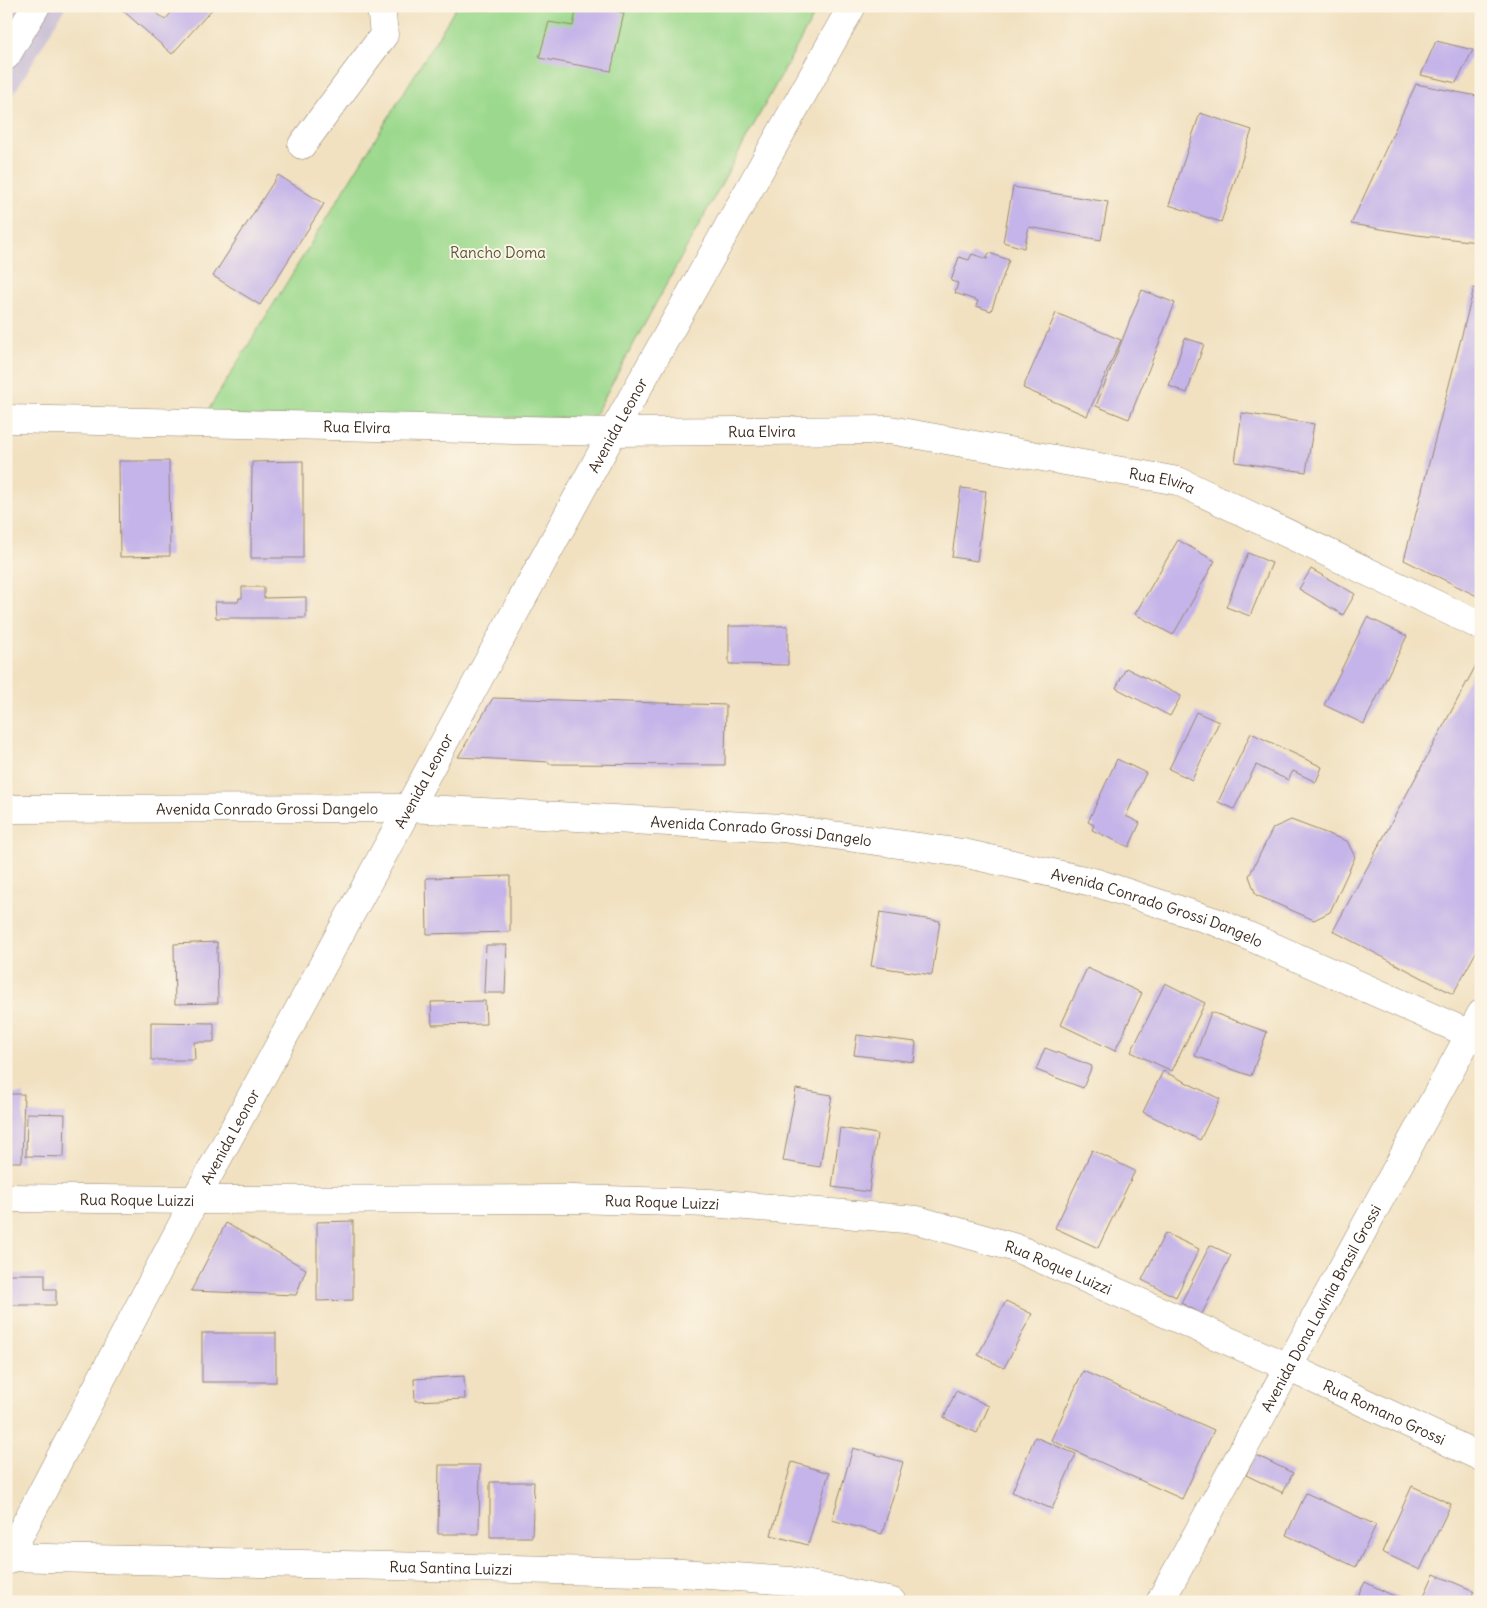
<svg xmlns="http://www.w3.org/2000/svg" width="1487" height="1608" viewBox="0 0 1487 1608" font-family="Delius,sans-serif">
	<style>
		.industrial { fill: #c9bfd7 }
		.green { fill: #9cd98e; stroke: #6c8256 }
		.building { fill: #c5b4e9 }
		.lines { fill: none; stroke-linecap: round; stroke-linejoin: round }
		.minor-casing { stroke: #968670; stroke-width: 29 }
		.minor { stroke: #fff; stroke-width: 28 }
		.labels { text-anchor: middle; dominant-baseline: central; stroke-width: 4; stroke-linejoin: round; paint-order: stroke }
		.park-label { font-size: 15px; fill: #53563a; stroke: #fcf5e5 }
		.street-label { font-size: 15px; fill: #3b2a1e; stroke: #fcf5e5 }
	</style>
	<rect width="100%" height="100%" fill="#fcf5e5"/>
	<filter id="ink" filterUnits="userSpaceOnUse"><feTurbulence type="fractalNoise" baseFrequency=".02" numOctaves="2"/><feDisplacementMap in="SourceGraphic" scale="10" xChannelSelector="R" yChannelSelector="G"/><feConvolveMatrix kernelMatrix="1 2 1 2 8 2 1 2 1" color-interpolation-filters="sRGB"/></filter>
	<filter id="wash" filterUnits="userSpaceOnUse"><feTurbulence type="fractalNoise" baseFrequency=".0096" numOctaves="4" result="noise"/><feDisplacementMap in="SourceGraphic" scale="20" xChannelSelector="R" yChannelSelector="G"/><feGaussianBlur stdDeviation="1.12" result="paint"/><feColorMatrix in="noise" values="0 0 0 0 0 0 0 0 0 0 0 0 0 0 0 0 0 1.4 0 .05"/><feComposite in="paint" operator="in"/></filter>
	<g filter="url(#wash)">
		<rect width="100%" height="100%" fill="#f1e1c1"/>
		<!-- industrial -->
		<polygon class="industrial" points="6,6 66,6 6,107"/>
		<!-- green -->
		<polygon class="green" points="457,6 819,6 593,418 204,417"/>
		<g id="blocks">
			<!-- building -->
			<g class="building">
				<polygon points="122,6 149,6 165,20 177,6 215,6 172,54 120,8"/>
				<polygon points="577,6 598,6 624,13 611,71 539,58 549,22 573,26"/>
				<polygon points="1436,41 1473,50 1456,83 1421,75"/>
				<polygon points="1416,84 1477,96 1481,87 1481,235 1478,242 1417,235 1351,224"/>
				<polygon points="1200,113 1252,130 1221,222 1169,205"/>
				<polygon points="278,175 324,204 260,305 213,276"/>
				<polygon points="1013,187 1108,202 1101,240 1029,227 1024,248 1003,242"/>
				<polygon points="989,253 1009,260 991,311 976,306 978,301 955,293 958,283 951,281 959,257 969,260 972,254 987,259"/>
				<polygon points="1474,288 1481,291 1481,598 1404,560"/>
				<polygon points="1142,290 1175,303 1129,419 1096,406"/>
				<polygon points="1056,313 1121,340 1087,416 1023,388"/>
				<polygon points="1185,338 1204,344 1187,393 1169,386"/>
				<polygon points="1242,413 1314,424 1306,472 1235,462"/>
				<polygon points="119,461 169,461 170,556 120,557"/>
				<polygon points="303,461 303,558 251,558 252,462"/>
				<polygon points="961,488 986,491 977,561 952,557"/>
				<polygon points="1178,540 1215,561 1173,635 1135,614"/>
				<polygon points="1248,553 1272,563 1250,616 1226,607"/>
				<polygon points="1311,569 1355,594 1343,615 1299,589"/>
				<polygon points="242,587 264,587 264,598 306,597 306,618 216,618 215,602 238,602 239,598 242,598"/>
				<polygon points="1367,617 1407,636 1364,724 1324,705"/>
				<polygon points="729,626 788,626 788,665 729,664"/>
				<polygon points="1481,656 1481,943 1453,994 1333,931"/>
				<polygon points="1126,668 1181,696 1170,716 1116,688"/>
				<polygon points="493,698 726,705 725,765 549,764 549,762 458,757"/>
				<polygon points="1196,712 1219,722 1192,780 1169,769"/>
				<polygon points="1251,733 1322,767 1316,782 1293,771 1288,780 1256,765 1234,809 1218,802"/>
				<polygon points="1117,759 1146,773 1126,816 1140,823 1129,847 1092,830 1094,825 1088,822"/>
				<polygon points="1291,820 1347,841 1355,857 1330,912 1314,920 1256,895 1249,876 1273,828"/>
				<polygon points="510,876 510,932 427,934 426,878"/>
				<polygon points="880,912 940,921 932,975 871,966"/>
				<polygon points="217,942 218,1003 175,1004 174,944"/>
				<polygon points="486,945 507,945 505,993 484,993"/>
				<polygon points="1087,968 1142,993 1115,1051 1061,1025"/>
				<polygon points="1165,983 1205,1003 1172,1071 1131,1052"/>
				<polygon points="485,1001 486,1024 432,1025 431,1002"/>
				<polygon points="1211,1012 1267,1032 1251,1076 1195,1056"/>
				<polygon points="151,1022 214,1023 214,1042 194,1042 195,1060 151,1060"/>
				<polygon points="857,1035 916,1042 914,1062 854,1055"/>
				<polygon points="1045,1048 1092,1066 1083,1088 1036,1070"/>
				<polygon points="1163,1071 1220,1099 1200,1140 1143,1112"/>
				<polygon points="796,1089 832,1095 820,1167 783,1161"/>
				<polygon points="6,1094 24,1094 22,1162 6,1162"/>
				<polygon points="27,1113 65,1114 64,1157 26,1156"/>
				<polygon points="840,1128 877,1134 869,1192 832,1187"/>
				<polygon points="1092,1150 1135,1171 1098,1248 1055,1228"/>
				<polygon points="353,1221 353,1300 317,1301 317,1222"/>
				<polygon points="226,1223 306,1269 296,1295 191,1291"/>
				<polygon points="1165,1233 1199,1249 1176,1297 1142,1280"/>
				<polygon points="1210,1245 1231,1255 1202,1314 1181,1303"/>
				<polygon points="6,1274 45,1274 45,1289 56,1289 56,1305 6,1305"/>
				<polygon points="1006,1301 1032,1314 1004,1368 978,1355"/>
				<rect x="202" y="1333" width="74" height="49"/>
				<polygon points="1083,1371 1214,1430 1182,1499 1051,1440"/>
				<polygon points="464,1376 465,1399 415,1401 414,1379"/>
				<polygon points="956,1391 989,1406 977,1433 944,1418"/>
				<polygon points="1035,1437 1076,1454 1052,1509 1012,1492"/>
				<polygon points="853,1448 903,1462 882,1534 832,1520"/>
				<polygon points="1256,1455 1293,1473 1283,1493 1246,1475"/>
				<polygon points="792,1462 829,1473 808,1545 771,1535"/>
				<polygon points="439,1465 480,1465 479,1534 438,1534"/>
				<polygon points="490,1482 534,1482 532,1537 490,1537"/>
				<polygon points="1412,1486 1451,1504 1420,1570 1382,1552"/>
				<polygon points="1306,1493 1376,1525 1356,1567 1286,1535"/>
				<polygon points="1434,1574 1474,1591 1469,1602 1421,1602"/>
				<polygon points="1365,1582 1406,1602 1355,1602"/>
			</g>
		</g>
	</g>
	<g filter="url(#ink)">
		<use href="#blocks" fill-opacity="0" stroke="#968670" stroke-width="1"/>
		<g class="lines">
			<!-- minor casing -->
			<g class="minor-casing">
				<g id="minor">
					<polyline points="6,56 36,6"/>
					<polyline points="302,145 384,35 381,6"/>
					<path id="s1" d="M6 419 613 432 890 430 1178 481 1481 626"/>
					<path id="s2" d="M6 809 408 808 782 828 963 853 1097 883 1219 923 1481 1039"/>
					<path id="s3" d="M6 1198 195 1200 572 1199 710 1203 917 1220 1016 1248 1288 1367 1481 1457"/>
					<path id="s4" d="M6 1557 682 1573 790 1581 892 1602"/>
					<path id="s5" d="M6 1561 195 1200 613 432 852 6"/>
					<path id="s6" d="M1160 1602 1481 1014"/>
				</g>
			</g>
			<!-- minor -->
			<use href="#minor" class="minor"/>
		</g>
	</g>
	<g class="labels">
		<!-- park labels -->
		<g class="park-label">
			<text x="498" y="252">Rancho Doma</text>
		</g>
		<!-- street labels -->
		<g class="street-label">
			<text stroke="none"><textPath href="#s5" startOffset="1290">Avenida Leonor</textPath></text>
			<text stroke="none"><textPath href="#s1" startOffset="351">Rua Elvira</textPath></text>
			<text stroke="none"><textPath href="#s1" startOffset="756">Rua Elvira</textPath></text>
			<text stroke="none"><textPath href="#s1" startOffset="1161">Rua Elvira</textPath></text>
			<text stroke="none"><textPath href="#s5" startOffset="885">Avenida Leonor</textPath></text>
			<text stroke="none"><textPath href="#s2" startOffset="261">Avenida Conrado Grossi Dangelo</textPath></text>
			<text stroke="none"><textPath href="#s2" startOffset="756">Avenida Conrado Grossi Dangelo</textPath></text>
			<text stroke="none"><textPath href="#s2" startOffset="1161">Avenida Conrado Grossi Dangelo</textPath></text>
			<text stroke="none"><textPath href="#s5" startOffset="480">Avenida Leonor</textPath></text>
			<text stroke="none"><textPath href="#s3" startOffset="131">Rua Roque Luizzi</textPath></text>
			<text stroke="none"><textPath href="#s3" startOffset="656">Rua Roque Luizzi</textPath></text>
			<text stroke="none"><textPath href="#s3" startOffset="1061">Rua Roque Luizzi</textPath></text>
			<text stroke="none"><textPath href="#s6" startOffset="335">Avenida Dona Lavínia Brasil Grossi</textPath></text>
			<text stroke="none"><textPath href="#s3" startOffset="1418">Rua Romano Grossi</textPath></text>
			<text stroke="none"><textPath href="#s4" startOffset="445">Rua Santina Luizzi</textPath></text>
		</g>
	</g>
	<!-- margin -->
	<rect width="1487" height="1608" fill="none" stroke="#fcf5e5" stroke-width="25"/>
</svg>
